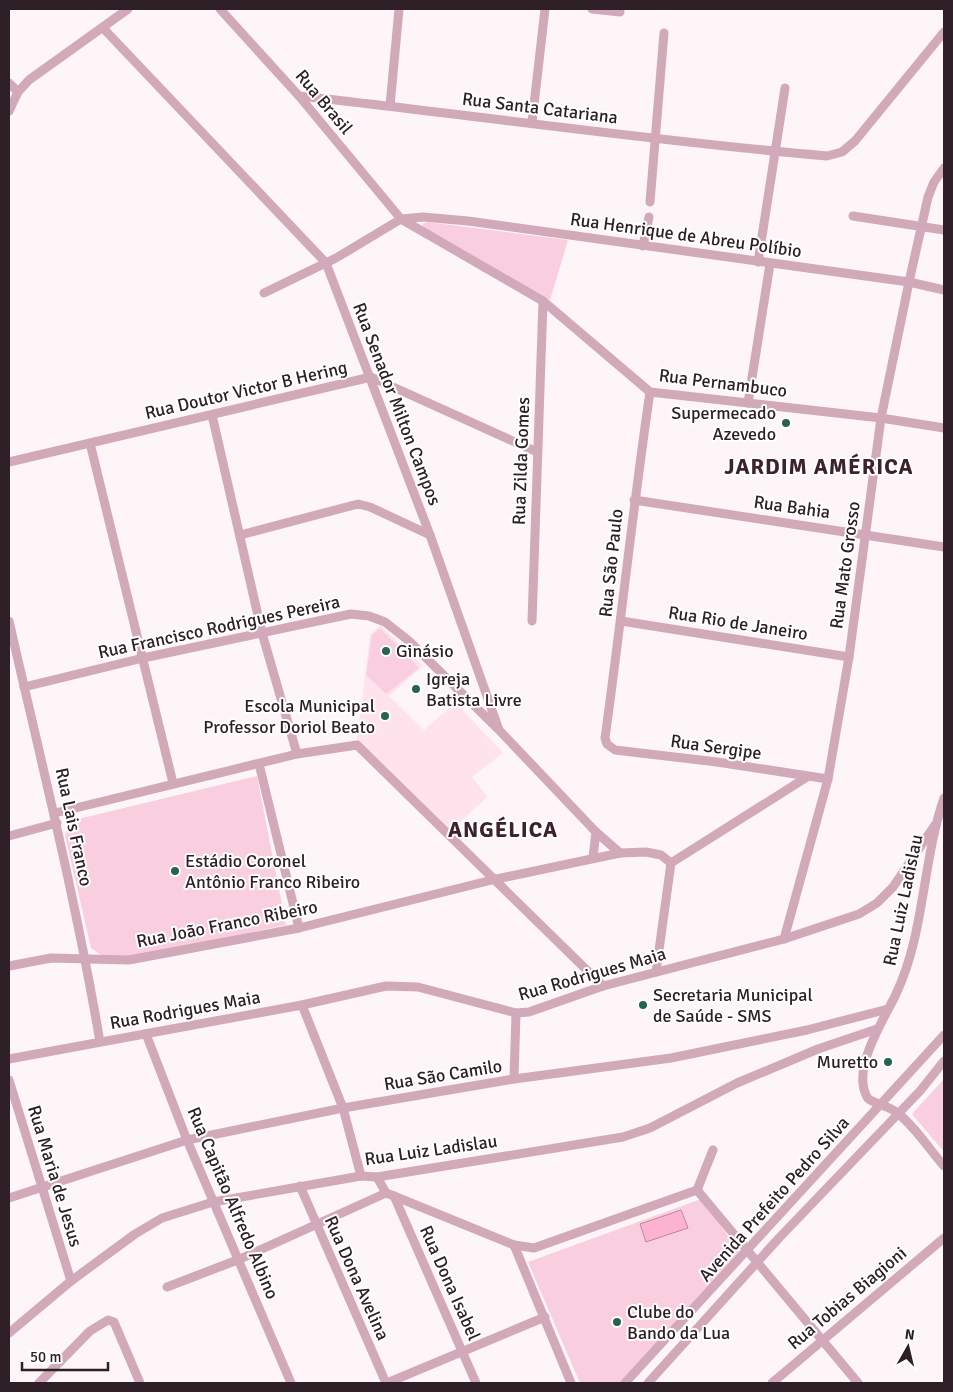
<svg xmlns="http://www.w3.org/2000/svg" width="953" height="1392" viewBox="0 0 953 1392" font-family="Signika,sans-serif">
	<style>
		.built { fill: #fee2ec }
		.green { fill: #f9cfdf }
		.water { fill: #fcb3d1; stroke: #be879e }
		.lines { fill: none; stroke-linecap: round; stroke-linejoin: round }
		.street { stroke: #d2a9b9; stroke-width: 9 }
		.poi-dot { fill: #26644f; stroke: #fff; stroke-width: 2 }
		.labels { text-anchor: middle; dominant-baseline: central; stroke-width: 4; stroke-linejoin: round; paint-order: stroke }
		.street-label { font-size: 18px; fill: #2e2026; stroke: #fff }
		.poi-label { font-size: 18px; fill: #2e2026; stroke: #fff; text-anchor: start }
		.district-label { font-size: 22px; font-weight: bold; letter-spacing: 1px; fill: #3d222e; stroke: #fff }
	</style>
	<rect width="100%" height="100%" fill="#fdf5f8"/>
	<!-- built -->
	<polygon class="built" points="380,625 423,666 389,696 424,730 456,703 503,753 472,777 487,797 449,832 357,740 370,635"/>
	<!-- green -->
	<g class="green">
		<polygon points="427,222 568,240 550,300 424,228 422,224"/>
		<polygon points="380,628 419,668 386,694 366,675 372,635"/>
		<polygon points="257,776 286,925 135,957 107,959 91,948 65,835 74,820"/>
		<polygon points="944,1079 944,1152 912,1114"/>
		<polygon points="701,1199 742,1255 624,1383 580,1383 528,1262"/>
	</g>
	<!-- water -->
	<polygon class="water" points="681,1210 688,1228 646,1242 640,1224"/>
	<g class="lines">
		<!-- street -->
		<g class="street">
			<polyline points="220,9 299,96 401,219 543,301 650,392 881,418 944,428"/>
			<polyline points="592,9 620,12"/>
			<polyline points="103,28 326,263 430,535 499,730 596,832 620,853"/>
			<polyline points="9,83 18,92"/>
			<path d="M299 96C475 115 651 141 827 156L842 152 855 141 944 32"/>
			<polyline points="390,106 399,9"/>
			<polyline points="9,111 18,92 29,80 128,9"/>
			<polyline points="532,122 545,9"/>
			<polyline points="650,202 664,33"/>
			<polyline points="853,216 944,230"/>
			<polyline points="643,246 649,217"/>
			<polyline points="758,262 785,88"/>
			<polyline points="264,293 336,258 401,219 423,217 468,221 909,282 944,290"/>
			<path d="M650 392C633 507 621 623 605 738L607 744 615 750 717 762 828 779"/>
			<polyline points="748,403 770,264"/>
			<polyline points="212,415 262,633 297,754"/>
			<polyline points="90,443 173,783"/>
			<polyline points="9,462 371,377 537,452"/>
			<polyline points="634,500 944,547"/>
			<polyline points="240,535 358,504 370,507 430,535"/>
			<path d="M9 621C41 761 76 900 100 1042"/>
			<polyline points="532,621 543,301"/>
			<polyline points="621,621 849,657"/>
			<polyline points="24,687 143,658 351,614 369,616 385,622 409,641 497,728"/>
			<polyline points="259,764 299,928"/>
			<path d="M944 798C922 862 925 933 896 994 884 1020 851 1068 867 1097 870 1103 888 1105 896 1112 913 1124 930 1150 944 1166"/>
			<polyline points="55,813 297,754 357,745 603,986"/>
			<polyline points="9,836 57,823"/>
			<polyline points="593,857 596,832"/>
			<polyline points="784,939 828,779 849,657 881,418 909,282 928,197 934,182 944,168"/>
			<polyline points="9,966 51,958 129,960 299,928 492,880 620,853 646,852 661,855 671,863 807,777"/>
			<polyline points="656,972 671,863"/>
			<polyline points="302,1005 343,1108 361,1176"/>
			<polyline points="146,1034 187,1140 291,1383"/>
			<polyline points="9,1059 302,1005 386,986 418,987 516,1013 529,1012 603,986 784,939 859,914 877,903 893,887 935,825"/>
			<polyline points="514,1079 516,1013"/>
			<polyline points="9,1080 71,1281"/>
			<polyline points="377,1177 386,1193 394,1196 514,1245 534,1248 697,1190 713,1150"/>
			<polyline points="300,1186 386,1383"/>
			<polyline points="697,1190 858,1383"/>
			<polyline points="394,1196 476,1383"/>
			<polyline points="9,1198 187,1140 343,1108 514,1079 671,1058 807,1030 888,1009"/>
			<polyline points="514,1245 571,1383"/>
			<polyline points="167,1287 240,1259 386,1193"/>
			<polyline points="9,1333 71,1281 135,1234 162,1218 213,1202 361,1176 377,1177 623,1137 650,1128 737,1083 818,1049 877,1029"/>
			<polyline points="39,1383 90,1331 108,1320 114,1322 140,1383"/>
			<polyline points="387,1383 545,1317"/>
			<polyline points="625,1383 944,1035"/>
			<polyline points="648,1383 779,1238 920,1091 944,1061"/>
			<polyline points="772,1383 944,1238"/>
		</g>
	</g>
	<!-- markers -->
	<g class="poi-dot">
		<circle cx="786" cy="423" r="5"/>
		<circle cx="386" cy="651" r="5"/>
		<circle cx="416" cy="689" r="5"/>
		<circle cx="385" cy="716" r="5"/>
		<circle cx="175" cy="871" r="5"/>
		<circle cx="643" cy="1005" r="5"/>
		<circle cx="888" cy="1062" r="5"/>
		<circle cx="617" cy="1322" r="5"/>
	</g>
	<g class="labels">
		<!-- street labels -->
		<g class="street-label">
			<text transform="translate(324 102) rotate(50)">Rua Brasil</text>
			<text transform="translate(540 108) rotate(7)">Rua Santa Catariana</text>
			<text transform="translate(686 235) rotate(8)">Rua Henrique de Abreu Políbio</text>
			<text transform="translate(723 383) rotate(7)">Rua Pernambuco</text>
			<text transform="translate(246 390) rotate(-13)">Rua Doutor Victor B Hering</text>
			<text transform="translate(397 404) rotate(69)">Rua Senador Milton Campos</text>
			<text transform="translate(521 461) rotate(-88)">Rua Zilda Gomes</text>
			<text transform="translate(792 507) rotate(8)">Rua Bahia</text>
			<text transform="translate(611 563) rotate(-84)">Rua São Paulo</text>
			<text transform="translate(845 565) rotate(-82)">Rua Mato Grosso</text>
			<text transform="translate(738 623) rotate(9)">Rua Rio de Janeiro</text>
			<text transform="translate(219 627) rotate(-12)">Rua Francisco Rodrigues Pereira</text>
			<text transform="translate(716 747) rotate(8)">Rua Sergipe</text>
			<text transform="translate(74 827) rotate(78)">Rua Lais Franco</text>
			<text transform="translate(903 900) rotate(-78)">Rua Luiz Ladislau</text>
			<text transform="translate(227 924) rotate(-11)">Rua João Franco Ribeiro</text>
			<text transform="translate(592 974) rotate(-16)">Rua Rodrigues Maia</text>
			<text transform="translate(185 1010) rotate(-10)">Rua Rodrigues Maia</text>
			<text transform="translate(443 1075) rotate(-9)">Rua São Camilo</text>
			<text transform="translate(431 1150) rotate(-8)">Rua Luiz Ladislau</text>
			<text transform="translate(55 1176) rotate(73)">Rua Maria de Jesus</text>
			<text transform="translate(774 1199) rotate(-48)">Avenida Prefeito Pedro Silva</text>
			<text transform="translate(233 1203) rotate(67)">Rua Capitão Alfredo Albino</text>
			<text transform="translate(357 1278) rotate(66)">Rua Dona Avelina</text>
			<text transform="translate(450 1283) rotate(66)">Rua Dona Isabel</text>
			<text transform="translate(847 1298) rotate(-40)">Rua Tobias Biagioni</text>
		</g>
		<!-- poi labels -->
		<g class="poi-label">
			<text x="776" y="413" text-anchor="end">Supermecado<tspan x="776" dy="21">Azevedo</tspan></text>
			<text x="396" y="651">Ginásio</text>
			<text x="426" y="679">Igreja<tspan x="426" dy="21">Batista Livre</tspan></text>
			<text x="375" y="706" text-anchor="end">Escola Municipal<tspan x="375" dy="21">Professor Doriol Beato</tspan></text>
			<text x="185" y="861">Estádio Coronel<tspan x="185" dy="21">Antônio Franco Ribeiro</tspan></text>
			<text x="653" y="995">Secretaria Municipal<tspan x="653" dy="21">de Saúde - SMS</tspan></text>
			<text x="878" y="1062" text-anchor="end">Muretto</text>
			<text x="627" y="1312">Clube do<tspan x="627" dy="21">Bando da Lua</tspan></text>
		</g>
		<!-- district labels -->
		<g class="district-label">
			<text x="819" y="466">JARDIM AMÉRICA</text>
			<text x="503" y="829">ANGÉLICA</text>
		</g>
	</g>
	<!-- border -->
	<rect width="953" height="1392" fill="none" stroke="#2e2026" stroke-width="20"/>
	<!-- north arrow -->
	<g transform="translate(908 1347) rotate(8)" stroke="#ffffff" stroke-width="4" paint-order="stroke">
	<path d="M0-4L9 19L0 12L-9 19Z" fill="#2e2026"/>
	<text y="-8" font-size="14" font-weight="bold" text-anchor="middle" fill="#2e2026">N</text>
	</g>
	<!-- scale -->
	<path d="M22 1362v8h86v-8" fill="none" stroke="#2e2026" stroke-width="2.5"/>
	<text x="30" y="1362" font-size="15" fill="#2e2026" stroke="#ffffff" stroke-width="4" paint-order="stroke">50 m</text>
</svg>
